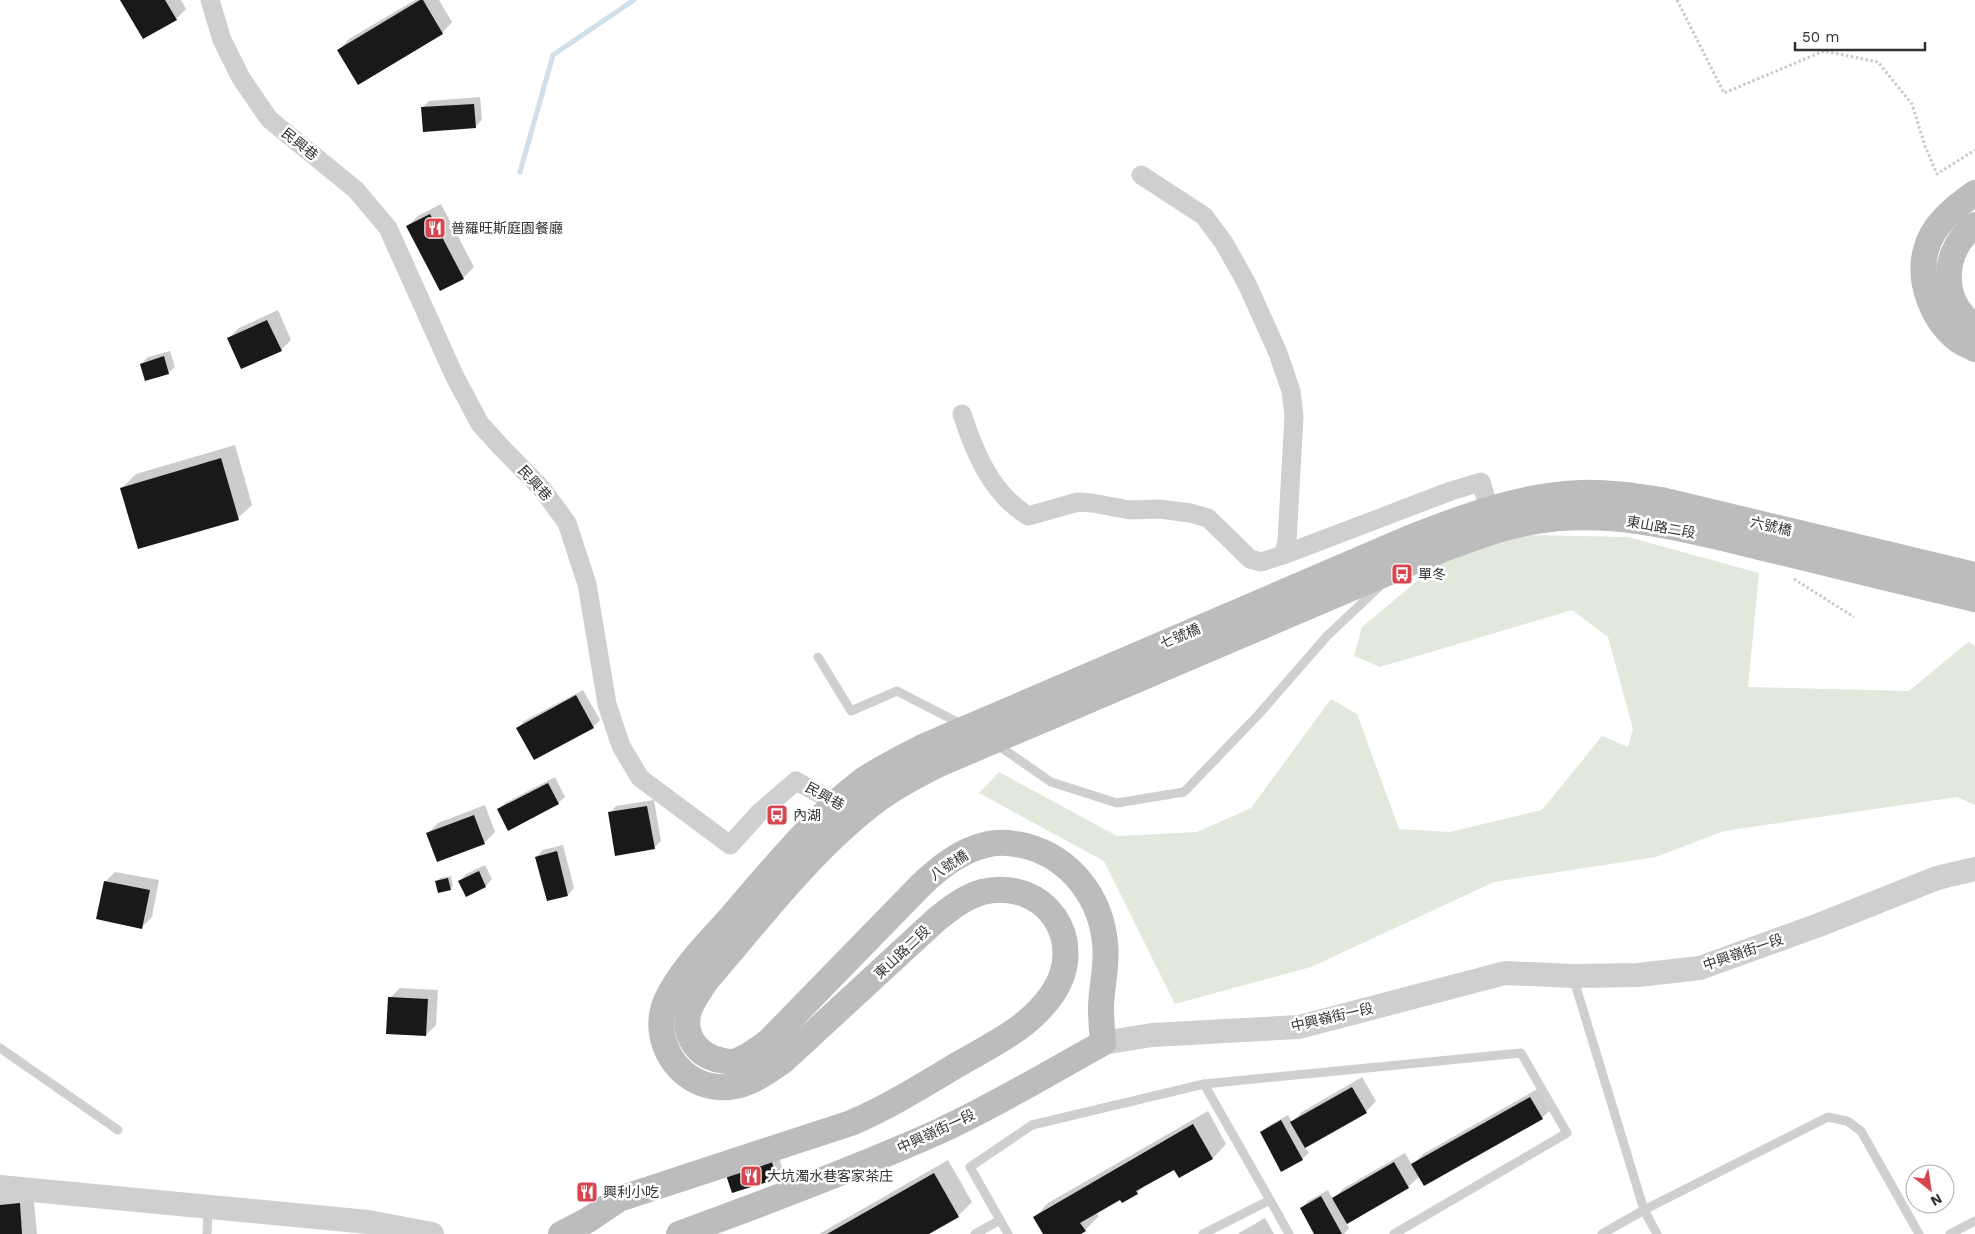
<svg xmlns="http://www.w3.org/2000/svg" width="1975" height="1234" viewBox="0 0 1975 1234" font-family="'Work Sans','Noto Sans TC',sans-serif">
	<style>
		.green { fill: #e2e8dc }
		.shadow { fill: #0003 }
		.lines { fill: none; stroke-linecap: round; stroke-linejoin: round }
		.stream { stroke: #d0e0eb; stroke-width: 5 }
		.building { fill: #191919 }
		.path { stroke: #c9c9c9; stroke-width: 3; stroke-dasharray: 2.5 2.5; stroke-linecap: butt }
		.service { stroke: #cfcfcf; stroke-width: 9 }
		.minor { stroke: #cfcfcf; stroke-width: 19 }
		.tertiary { stroke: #cfcfcf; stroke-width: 24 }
		.secondary { stroke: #bcbcbc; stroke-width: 26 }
		.labels { text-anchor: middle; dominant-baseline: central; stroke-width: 5; stroke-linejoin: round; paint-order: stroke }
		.street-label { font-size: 14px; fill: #323232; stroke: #fff }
		.poi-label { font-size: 14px; fill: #323232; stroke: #fff; text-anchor: start }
	</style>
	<rect width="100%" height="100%" fill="#fff"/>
	<!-- green -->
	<polygon class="green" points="1527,535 1628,537 1759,573 1748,687 1909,691 1968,642 1975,646 1975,805 1957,797 1724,831 1656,857 1494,882 1311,967 1175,1004 1104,861 979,793 999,772 1117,836 1197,832 1251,808 1331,699 1357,714 1399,829 1450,832 1542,810 1602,736 1628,747 1633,729 1608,637 1572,610 1380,667 1354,656 1362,627 1442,560"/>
	<!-- shadow -->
	<g class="shadow">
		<polygon points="122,0 181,0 186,9 176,19"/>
		<polygon points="415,0 439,0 452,22 442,33 339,50 349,39"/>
		<polygon points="480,97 482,120 475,127 422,108 429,101"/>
		<polygon points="441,204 474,267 463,278 440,290 407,227 418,216"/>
		<polygon points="278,310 291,340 281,350 229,338 239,328"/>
		<polygon points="170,351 175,367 168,373 141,364 148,357"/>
		<polygon points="235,445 252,505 238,518 122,488 136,474"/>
		<polygon points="583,690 600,720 593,727 518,728 524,721"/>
		<polygon points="555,777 565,797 558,803 498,810 505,803"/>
		<polygon points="654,800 661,841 654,848 610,813 616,806"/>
		<polygon points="485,805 495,832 485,842 438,860 428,833 438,823"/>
		<polygon points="563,845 574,888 568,895 536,857 543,850"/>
		<polygon points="485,865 492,879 486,886 460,881 466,874"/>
		<polygon points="115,872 159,880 152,917 142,927 105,882"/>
		<polygon points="451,876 453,886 450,889 437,881 440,878"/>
		<polygon points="400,988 438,990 436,1025 426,1035 390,998"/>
		<polygon points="1362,1077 1376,1101 1366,1112 1305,1147 1309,1153 1302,1159 1261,1132 1268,1126 1288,1115 1292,1122 1302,1112"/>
		<polygon points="1541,1087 1552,1108 1542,1118 1420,1176 1408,1187 1346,1223 1349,1228 1344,1234 1316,1234 1302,1208 1308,1201 1328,1190 1333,1199 1344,1188 1405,1153 1412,1165 1423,1154"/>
		<polygon points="1208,1111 1226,1144 1213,1158 1179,1176 1175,1168 1146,1184 1137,1193 1122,1202 1120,1198 1096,1212 1099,1216 1085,1230 1078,1234 1044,1234 1035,1217 1048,1203"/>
		<polygon points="778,1153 783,1171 777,1178 733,1191"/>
		<polygon points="948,1160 972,1202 958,1216 926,1234 819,1234"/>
		<polygon points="33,1190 37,1234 0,1234 0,1193"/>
		<polygon points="1265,1218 1274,1234 1238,1234 1239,1233"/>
	</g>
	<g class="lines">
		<!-- stream -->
		<polyline class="stream" points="520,172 553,55 634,0"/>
	</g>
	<!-- building -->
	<g class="building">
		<polygon points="120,0 165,0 177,20 143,39"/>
		<polygon points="420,0 423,0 443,34 358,85 337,50"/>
		<polygon points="474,104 476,128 423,132 421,107"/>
		<polygon points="430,214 464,279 440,291 406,226"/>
		<polygon points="267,320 282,351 241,369 227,338"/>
		<polygon points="164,356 169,374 145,381 140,364"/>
		<polygon points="221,458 239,520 138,549 120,488"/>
		<polygon points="576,695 594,728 534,760 516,728"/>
		<polygon points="548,783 559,804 508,831 497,809"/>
		<polygon points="647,806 655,849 615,856 608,812"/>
		<polygon points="474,815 485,844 437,862 426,833"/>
		<polygon points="557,851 568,896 547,901 535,857"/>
		<polygon points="479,871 486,887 466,897 458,881"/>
		<polygon points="448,878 451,890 438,893 435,881"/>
		<polygon points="104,881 150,890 142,929 96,919"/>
		<polygon points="388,997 428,999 426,1036 386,1034"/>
		<polygon points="1352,1087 1367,1113 1305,1148 1290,1122"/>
		<polygon points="1530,1097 1543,1119 1424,1186 1411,1164"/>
		<polygon points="1281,1120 1303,1160 1281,1172 1260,1132"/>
		<polygon points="1193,1124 1213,1159 1179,1178 1174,1170 1136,1191 1138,1194 1122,1203 1120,1200 1080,1223 1086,1231 1081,1234 1043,1234 1033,1217"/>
		<polygon points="771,1159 777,1179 732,1193 725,1172"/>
		<polygon points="1394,1162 1409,1188 1347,1224 1332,1198"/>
		<polygon points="934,1173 959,1217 929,1234 827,1234"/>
		<polygon points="1321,1196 1342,1234 1314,1234 1300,1208"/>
		<polygon points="20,1203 22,1234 0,1234 0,1205"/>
	</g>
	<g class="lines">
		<!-- path -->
		<g class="path">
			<polyline points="1677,0 1724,93 1824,51 1878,62 1912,104 1925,146 1937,174 1975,150"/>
			<polyline points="1794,579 1854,617"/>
		</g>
		<!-- service -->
		<g class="service">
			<polyline points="818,657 851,711 897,691 963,725"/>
			<polyline points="996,744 1051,782 1117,803 1184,792 1259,714 1327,636 1379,587"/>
			<polyline points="1573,977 1644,1210 1657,1234"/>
			<polyline points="0,1048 118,1130"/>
			<polyline points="1270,1200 1289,1234"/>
			<polyline points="207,1234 208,1209"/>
			<polyline points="975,1234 1000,1220"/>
			<polyline points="1008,1234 970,1167 1032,1125 1204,1084 1521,1053 1567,1133 1394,1234"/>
			<polyline points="1203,1234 1270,1200 1204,1084"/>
			<polyline points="1602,1234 1644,1210 1828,1117 1847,1121 1861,1131 1919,1234"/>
			<polyline points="1950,1234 1975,1221"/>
		</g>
		<!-- minor -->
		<g class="minor">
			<polyline points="210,0 222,40 241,78 269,119 356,190 388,228 454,375 480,424 501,447 543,490 567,523 587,584 607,704 621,746 640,778 730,845 759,813 796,781 846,808"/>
			<polyline points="1141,175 1204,216 1224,243 1247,284 1278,353 1291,391 1294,416 1287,542 1283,555 1451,491 1481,482 1489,509 1495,521"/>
			<path d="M962 414C975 453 991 493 1028 516L1078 502 1092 503 1130 510 1159 509 1190 513 1208 518 1250 559 1261 562 1283 555"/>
		</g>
		<!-- tertiary -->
		<g class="tertiary">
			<polyline points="1103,1043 1152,1035 1299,1027 1505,973 1573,976 1638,975 1700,968 1819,925 1937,878 1975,869"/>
			<polyline points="0,1187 368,1222 432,1234"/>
		</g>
		<!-- secondary -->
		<g class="secondary">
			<path d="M1975 193C1955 207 1932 225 1926 250 1917 281 1933 321 1958 340 1963 344 1970 346 1975 349"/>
			<path d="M1975 225C1941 251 1939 301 1975 326"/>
			<path d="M561 1234 588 1220 619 1199 851 1123C888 1107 922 1086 957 1065 991 1045 1030 1028 1053 993 1088 940 1045 877 982 892 965 897 951 908 937 919L783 1061C765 1074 742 1090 718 1087 677 1084 650 1039 666 1001 681 969 708 943 731 917 772 870 812 819 862 781 882 767 903 757 925 746L1412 537C1466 516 1521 495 1581 493 1608 492 1634 496 1661 500L1975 575"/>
			<path d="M679 1234C767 1202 855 1169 940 1131 996 1105 1049 1073 1103 1043 1102 1031 1101 1020 1101 1008 1101 987 1108 964 1105 943 1101 898 1071 858 1026 846 1013 843 998 841 985 845 960 851 940 867 921 885L769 1041C758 1049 745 1060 732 1062 728 1062 724 1061 720 1060 699 1056 684 1038 688 1015 690 1003 700 991 706 981 760 919 813 847 880 798 898 785 917 775 937 765L1443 549C1474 538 1504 526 1537 521 1616 508 1696 532 1772 550 1840 567 1907 583 1975 599"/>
		</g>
	</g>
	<!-- icons -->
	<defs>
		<g id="restaurant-square" transform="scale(1.125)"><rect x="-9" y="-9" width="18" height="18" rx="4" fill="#d74650" stroke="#fff"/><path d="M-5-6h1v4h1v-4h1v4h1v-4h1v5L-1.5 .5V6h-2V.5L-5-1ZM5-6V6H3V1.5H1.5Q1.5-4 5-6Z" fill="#fff"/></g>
		<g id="bus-square" transform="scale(1.125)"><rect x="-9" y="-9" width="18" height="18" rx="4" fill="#d74650" stroke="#fff"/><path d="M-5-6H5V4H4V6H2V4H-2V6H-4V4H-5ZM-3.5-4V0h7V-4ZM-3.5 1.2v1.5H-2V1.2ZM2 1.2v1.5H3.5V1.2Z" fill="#fff"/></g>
	</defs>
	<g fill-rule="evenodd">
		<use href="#restaurant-square" x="435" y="228"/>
		<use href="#bus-square" x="1402" y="574"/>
		<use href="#bus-square" x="777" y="815"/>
		<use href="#restaurant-square" x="751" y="1176"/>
		<use href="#restaurant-square" x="587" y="1192"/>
	</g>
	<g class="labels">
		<!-- street labels -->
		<g class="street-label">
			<text transform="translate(300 144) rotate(39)">民興巷</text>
			<text transform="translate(535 483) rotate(48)">民興巷</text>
			<text transform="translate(1771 526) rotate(13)">六號橋</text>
			<text transform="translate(1661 527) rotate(10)">東山路二段</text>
			<text transform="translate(1180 636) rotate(-23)">七號橋</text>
			<text transform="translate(825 796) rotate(29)">民興巷</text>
			<text transform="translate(949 865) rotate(-33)">八號橋</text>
			<text transform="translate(902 952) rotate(-43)">東山路二段</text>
			<text transform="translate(1743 952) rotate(-19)">中興嶺街一段</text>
			<text transform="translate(1332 1017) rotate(-13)">中興嶺街一段</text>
			<text transform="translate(936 1131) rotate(-25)">中興嶺街一段</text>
		</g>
		<!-- poi labels -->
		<g class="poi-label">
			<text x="451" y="228">普羅旺斯庭園餐廳</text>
			<text x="1418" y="574">單冬</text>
			<text x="793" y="815">內湖</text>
			<text x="767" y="1176">大坑濁水巷客家茶庄</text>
			<text x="603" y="1192">興利小吃</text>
		</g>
	</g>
	<!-- north arrow -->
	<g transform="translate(1930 1189) rotate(150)"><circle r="24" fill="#ffffff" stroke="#adadad"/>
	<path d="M0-4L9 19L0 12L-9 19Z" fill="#d74650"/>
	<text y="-8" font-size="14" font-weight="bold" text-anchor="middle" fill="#323232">N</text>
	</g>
	<!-- scale -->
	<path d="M1795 42v8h130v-8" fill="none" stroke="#323232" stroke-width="2.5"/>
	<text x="1802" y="42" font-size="15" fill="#323232" stroke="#ffffff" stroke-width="4" paint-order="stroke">50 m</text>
</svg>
